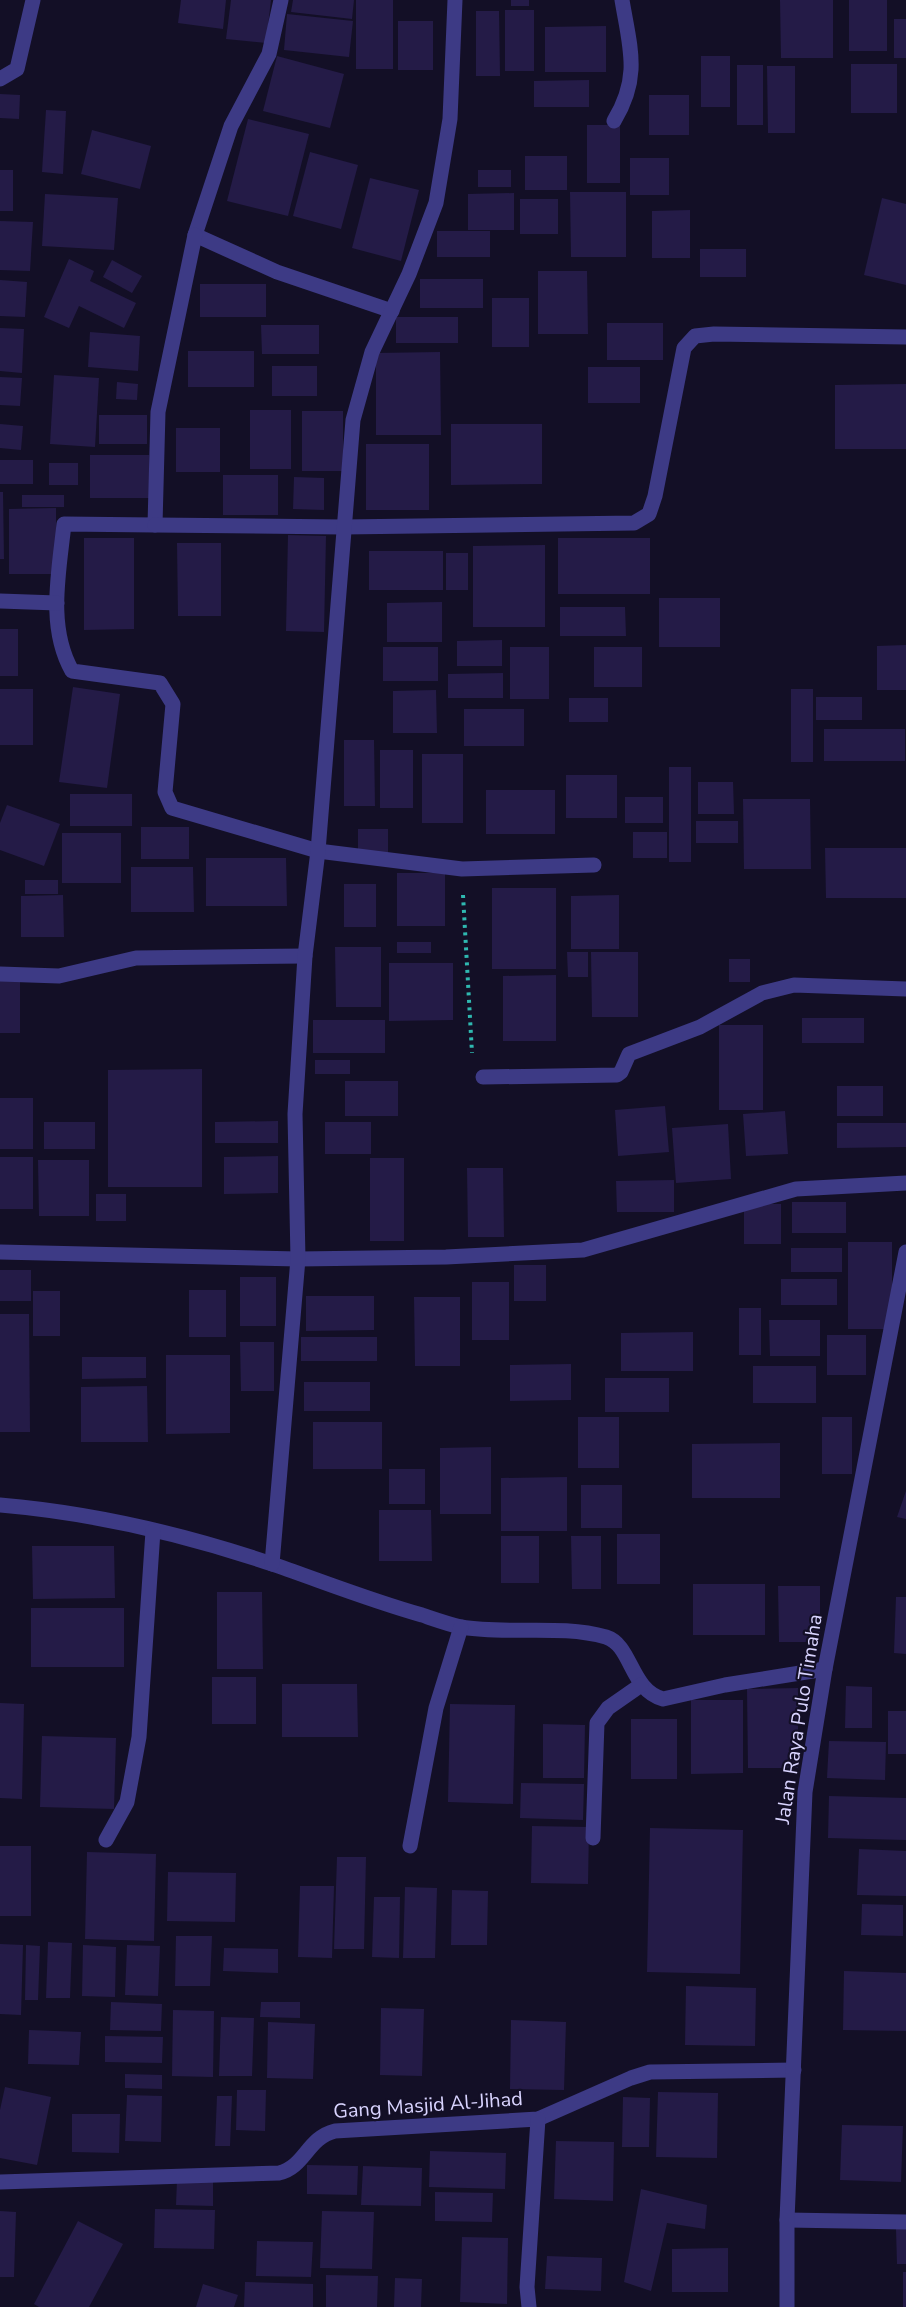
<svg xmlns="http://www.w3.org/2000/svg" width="906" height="2307" viewBox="0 0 906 2307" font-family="'Nunito Sans',sans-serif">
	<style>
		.building { fill: #241b47 }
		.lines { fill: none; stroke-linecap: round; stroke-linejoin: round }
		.path { stroke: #2fb8b0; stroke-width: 4; stroke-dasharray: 3 4.5; stroke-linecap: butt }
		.minor { stroke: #3d3a85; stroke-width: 15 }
		.tertiary { stroke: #3d3a85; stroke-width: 15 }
		.labels { text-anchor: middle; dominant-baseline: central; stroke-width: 4.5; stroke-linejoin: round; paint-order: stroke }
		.street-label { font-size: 20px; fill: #d9d4ff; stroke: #130f26 }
	</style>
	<rect width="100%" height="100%" fill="#130f26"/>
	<!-- building -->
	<g class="building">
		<polygon points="181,0 226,0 223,29 178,23"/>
		<polygon points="231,0 271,0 266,43 226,39"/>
		<polygon points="293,0 354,0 352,19 291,12"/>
		<rect x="356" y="0" width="37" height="69"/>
		<rect x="511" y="0" width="18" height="6"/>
		<polygon points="780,0 833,0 833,58 781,58"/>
		<rect x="849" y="0" width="38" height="51"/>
		<rect x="505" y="10" width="29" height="61"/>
		<polygon points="476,11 499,11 500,76 476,76"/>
		<polygon points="287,14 353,21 349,57 284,50"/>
		<rect x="894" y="19" width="12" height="39"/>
		<rect x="398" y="21" width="35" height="49"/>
		<polygon points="606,26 606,72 545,72 545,27"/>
		<polygon points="277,56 344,74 330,128 263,111"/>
		<rect x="701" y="56" width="29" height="51"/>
		<rect x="851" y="64" width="46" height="49"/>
		<rect x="737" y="65" width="26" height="60"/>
		<polygon points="767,66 795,66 795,133 768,133"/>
		<polygon points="589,80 589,107 534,107 534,81"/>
		<polygon points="0,94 20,95 19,119 0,118"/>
		<rect x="649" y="95" width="40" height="40"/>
		<polygon points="46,110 66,111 63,174 42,172"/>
		<polygon points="248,119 309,134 288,216 227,201"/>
		<rect x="587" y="125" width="33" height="58"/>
		<polygon points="92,130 151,146 140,189 81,174"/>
		<polygon points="310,152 358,165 341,229 293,216"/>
		<rect x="525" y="156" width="42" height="34"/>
		<rect x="630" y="158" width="39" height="37"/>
		<rect x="0" y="170" width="13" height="41"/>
		<rect x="478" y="170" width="33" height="17"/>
		<polygon points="370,178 419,190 401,261 352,248"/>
		<polygon points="570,192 626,192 626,257 571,257"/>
		<polygon points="514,193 514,230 468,230 468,194"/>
		<polygon points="45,194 118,198 114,250 42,246"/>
		<polygon points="882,198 906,204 906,285 864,275"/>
		<rect x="520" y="199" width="38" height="35"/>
		<polygon points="690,210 690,258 652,258 652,211"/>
		<polygon points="0,221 33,222 30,271 0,270"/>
		<rect x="437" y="231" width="53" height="26"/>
		<rect x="700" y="249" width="46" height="28"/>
		<polygon points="69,259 94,271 90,281 136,303 124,328 79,306 69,328 44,317"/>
		<polygon points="112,260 142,276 132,293 103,277"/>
		<polygon points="538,271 587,271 588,334 538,334"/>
		<rect x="420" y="279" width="63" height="29"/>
		<polygon points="0,280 27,282 25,317 0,316"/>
		<rect x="200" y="284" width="66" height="33"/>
		<rect x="492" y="298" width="37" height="49"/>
		<rect x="396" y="317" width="62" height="26"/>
		<rect x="607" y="323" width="56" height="37"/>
		<polygon points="261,325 319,325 319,354 262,354"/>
		<polygon points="0,328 24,329 22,373 0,371"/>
		<polygon points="90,332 140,336 138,371 88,367"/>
		<rect x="188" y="351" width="66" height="36"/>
		<polygon points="440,352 441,435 376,435 376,353"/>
		<rect x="272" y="366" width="45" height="30"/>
		<rect x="588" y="367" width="52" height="36"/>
		<polygon points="54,375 99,378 95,447 50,444"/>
		<polygon points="0,377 22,378 20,406 0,405"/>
		<polygon points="117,382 138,384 137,400 116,399"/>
		<polygon points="906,384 906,449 835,449 835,385"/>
		<rect x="250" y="410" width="41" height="59"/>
		<rect x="302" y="411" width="41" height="60"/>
		<rect x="99" y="415" width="48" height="29"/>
		<polygon points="0,424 23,426 21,450 0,448"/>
		<polygon points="451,424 542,424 542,484 451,485"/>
		<rect x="176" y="428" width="44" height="44"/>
		<rect x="366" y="444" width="63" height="66"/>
		<polygon points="90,455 149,455 150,498 90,498"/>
		<rect x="0" y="460" width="33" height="24"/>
		<rect x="49" y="463" width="29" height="22"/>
		<rect x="223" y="475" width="55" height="40"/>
		<polygon points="294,477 324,478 324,510 293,509"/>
		<polygon points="0,492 3,492 4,559 0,559"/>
		<rect x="22" y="495" width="42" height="12"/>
		<polygon points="56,508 56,574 9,574 9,509"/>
		<polygon points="288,535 326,536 324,632 286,631"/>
		<polygon points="84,538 134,538 134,629 84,630"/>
		<rect x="558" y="538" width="92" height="56"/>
		<polygon points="177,543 221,543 221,616 178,616"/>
		<polygon points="545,545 545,627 473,627 473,546"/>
		<rect x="369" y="551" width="74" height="39"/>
		<rect x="446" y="553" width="22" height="37"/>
		<rect x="659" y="598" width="61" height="49"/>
		<polygon points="442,602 442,642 387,642 387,603"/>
		<polygon points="560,607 625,607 626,636 560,636"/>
		<rect x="0" y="629" width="18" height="47"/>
		<polygon points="502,640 502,666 457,666 457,641"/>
		<polygon points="906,645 906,690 877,690 877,646"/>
		<rect x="383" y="647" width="55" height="34"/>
		<rect x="510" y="647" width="39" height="52"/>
		<rect x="594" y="647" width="48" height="40"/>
		<polygon points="503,673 503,698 448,698 448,674"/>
		<polygon points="73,687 120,694 107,788 59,782"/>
		<rect x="0" y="689" width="33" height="56"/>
		<rect x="791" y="689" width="22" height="73"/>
		<polygon points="436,690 437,733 393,733 393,691"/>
		<rect x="816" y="697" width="46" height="23"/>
		<rect x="569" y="698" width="39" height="24"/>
		<rect x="464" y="709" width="60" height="37"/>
		<rect x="824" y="729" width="81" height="32"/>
		<polygon points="344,740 374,740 375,806 344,806"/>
		<rect x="380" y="750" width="33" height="58"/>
		<rect x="422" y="754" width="41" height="69"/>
		<rect x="669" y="767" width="22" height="95"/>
		<rect x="566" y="775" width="51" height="43"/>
		<polygon points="698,782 733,782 734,814 698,814"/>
		<rect x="486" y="790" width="69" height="44"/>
		<rect x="70" y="794" width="62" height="32"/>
		<rect x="625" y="797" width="38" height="26"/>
		<polygon points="743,799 810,799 811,869 744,869"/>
		<polygon points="7,805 60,824 44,866 0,850 0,823"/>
		<rect x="696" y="821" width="42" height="22"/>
		<rect x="141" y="827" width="48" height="32"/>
		<rect x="358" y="829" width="30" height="24"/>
		<rect x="633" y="832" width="34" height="26"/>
		<rect x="62" y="833" width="59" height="50"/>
		<polygon points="825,848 906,848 906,898 826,898"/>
		<polygon points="206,858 286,858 287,906 206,906"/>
		<polygon points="131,867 193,867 194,912 131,912"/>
		<rect x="397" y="873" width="48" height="53"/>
		<rect x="25" y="880" width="33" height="14"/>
		<rect x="344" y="884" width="32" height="43"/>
		<rect x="492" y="888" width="64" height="81"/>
		<polygon points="63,895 64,937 21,937 21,896"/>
		<polygon points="619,895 619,949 571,949 571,896"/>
		<rect x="397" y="942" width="34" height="11"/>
		<polygon points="335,947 381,947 381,1007 336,1007"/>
		<polygon points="567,952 588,952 588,977 568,977"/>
		<polygon points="591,952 638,952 638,1017 592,1017"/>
		<rect x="729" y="959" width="21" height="23"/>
		<polygon points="389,963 453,963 453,1020 389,1021"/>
		<polygon points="556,975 556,1041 503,1041 503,976"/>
		<rect x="0" y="980" width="20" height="53"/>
		<rect x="802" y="1018" width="62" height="25"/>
		<rect x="313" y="1020" width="72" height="33"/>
		<rect x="719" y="1025" width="44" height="85"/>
		<rect x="315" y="1060" width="35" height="14"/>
		<polygon points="202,1069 202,1187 108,1187 108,1070"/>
		<rect x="345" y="1081" width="53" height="35"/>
		<rect x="837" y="1086" width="46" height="30"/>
		<rect x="0" y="1098" width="33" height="51"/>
		<polygon points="665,1106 669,1152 618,1156 615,1110"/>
		<polygon points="785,1111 788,1154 746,1156 743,1114"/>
		<polygon points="278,1121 278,1143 215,1143 215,1122"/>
		<rect x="44" y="1122" width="51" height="27"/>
		<rect x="325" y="1122" width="46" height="32"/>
		<polygon points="837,1123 906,1123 906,1147 837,1148"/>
		<polygon points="728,1124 731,1179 676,1183 672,1128"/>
		<polygon points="278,1156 278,1193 224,1194 224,1157"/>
		<rect x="0" y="1157" width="33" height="52"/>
		<rect x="370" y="1158" width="34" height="83"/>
		<polygon points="38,1160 89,1160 89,1216 39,1216"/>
		<polygon points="467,1168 503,1168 504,1237 468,1237"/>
		<polygon points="674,1180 674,1212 617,1212 616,1181"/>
		<rect x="96" y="1194" width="30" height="27"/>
		<rect x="792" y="1202" width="54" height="31"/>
		<rect x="744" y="1204" width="37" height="40"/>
		<rect x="848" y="1242" width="44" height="87"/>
		<rect x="791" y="1248" width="51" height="24"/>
		<rect x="514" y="1265" width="32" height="36"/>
		<rect x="0" y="1270" width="31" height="31"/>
		<rect x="240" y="1277" width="36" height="49"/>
		<rect x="781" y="1279" width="56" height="26"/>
		<rect x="472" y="1282" width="37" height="58"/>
		<rect x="189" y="1290" width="37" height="47"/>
		<rect x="33" y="1291" width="27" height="45"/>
		<polygon points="306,1296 374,1296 374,1330 306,1331"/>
		<polygon points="414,1297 460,1297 460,1366 415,1366"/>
		<rect x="739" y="1308" width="22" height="47"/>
		<polygon points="0,1314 29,1314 30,1432 0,1432"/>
		<polygon points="769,1320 820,1320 820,1356 770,1356"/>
		<polygon points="693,1332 693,1371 621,1371 621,1333"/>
		<rect x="827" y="1335" width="39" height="40"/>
		<rect x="301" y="1337" width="76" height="24"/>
		<polygon points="240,1342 274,1342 274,1391 241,1391"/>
		<polygon points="166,1355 230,1355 230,1433 166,1434"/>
		<polygon points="82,1357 146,1357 146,1378 82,1379"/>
		<polygon points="571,1364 571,1400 510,1401 510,1365"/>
		<rect x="753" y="1366" width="63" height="37"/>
		<rect x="605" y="1378" width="64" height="34"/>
		<rect x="304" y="1382" width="66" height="29"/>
		<polygon points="147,1386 148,1442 81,1442 81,1387"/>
		<rect x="578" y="1417" width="41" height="51"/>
		<rect x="822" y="1417" width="30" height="57"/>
		<rect x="313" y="1422" width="69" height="47"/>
		<polygon points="780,1443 780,1498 692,1498 692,1444"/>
		<polygon points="491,1447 491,1514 440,1514 440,1448"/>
		<rect x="389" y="1469" width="36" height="35"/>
		<polygon points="567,1477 567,1531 501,1531 501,1478"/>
		<rect x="581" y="1485" width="41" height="43"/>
		<polygon points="906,1491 906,1519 897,1517"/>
		<polygon points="379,1510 431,1510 432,1561 379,1561"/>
		<rect x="617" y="1534" width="43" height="50"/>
		<rect x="501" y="1536" width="38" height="47"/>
		<polygon points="571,1536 601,1536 601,1589 572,1589"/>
		<polygon points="32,1546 114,1546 115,1598 33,1599"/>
		<rect x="693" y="1584" width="72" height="51"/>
		<polygon points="778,1586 820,1586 820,1642 779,1642"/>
		<polygon points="217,1592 262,1592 263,1669 217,1669"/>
		<polygon points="896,1597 906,1597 906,1654 894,1653"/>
		<rect x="31" y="1608" width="93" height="59"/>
		<rect x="212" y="1677" width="44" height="47"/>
		<polygon points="282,1684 357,1684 358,1737 282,1737"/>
		<polygon points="846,1686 872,1687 872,1728 845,1728"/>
		<polygon points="798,1688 798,1768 748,1768 747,1689"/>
		<polygon points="691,1700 743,1700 743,1773 691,1774"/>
		<polygon points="0,1703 24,1704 22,1799 0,1798"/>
		<polygon points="450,1704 515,1705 513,1804 448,1802"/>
		<rect x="888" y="1711" width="18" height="43"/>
		<rect x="631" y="1719" width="46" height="60"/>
		<polygon points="543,1724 585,1725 584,1778 543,1778"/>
		<polygon points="42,1736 116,1738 114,1809 40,1807"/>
		<polygon points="829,1741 886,1742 885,1780 827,1778"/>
		<polygon points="521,1783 584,1784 583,1820 520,1818"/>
		<polygon points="829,1796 906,1798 906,1840 828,1838"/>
		<polygon points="532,1826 589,1827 588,1884 531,1883"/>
		<polygon points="650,1828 743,1830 740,1974 647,1972"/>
		<rect x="0" y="1846" width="31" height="70"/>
		<polygon points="859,1849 906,1851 906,1896 857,1895"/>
		<polygon points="87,1852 156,1854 154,1941 85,1939"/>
		<polygon points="337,1857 366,1857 364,1949 334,1949"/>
		<polygon points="168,1872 236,1873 235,1922 167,1921"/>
		<polygon points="300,1886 334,1886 332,1958 298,1957"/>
		<polygon points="405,1887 437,1888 435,1958 403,1958"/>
		<polygon points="452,1890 488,1891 487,1945 451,1945"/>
		<polygon points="374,1897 400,1897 399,1958 372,1957"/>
		<polygon points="862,1904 903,1905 903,1936 861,1935"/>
		<polygon points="176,1936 212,1936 210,1986 175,1986"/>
		<polygon points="48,1942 72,1943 70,1998 46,1998"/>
		<polygon points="0,1944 23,1945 21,2015 0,2014"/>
		<polygon points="26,1945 40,1946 38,2000 25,2000"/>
		<polygon points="83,1945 116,1947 115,1997 82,1996"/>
		<polygon points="127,1945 160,1946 158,1996 125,1995"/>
		<polygon points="224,1948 278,1949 278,1973 223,1971"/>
		<polygon points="844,1971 906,1973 906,2031 843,2030"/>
		<polygon points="686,1986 756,1988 755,2046 685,2045"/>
		<polygon points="111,2002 162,2004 161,2031 110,2030"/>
		<polygon points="261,2002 300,2002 300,2018 260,2017"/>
		<polygon points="381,2008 424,2009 422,2076 380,2075"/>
		<polygon points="173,2010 214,2011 213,2077 172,2076"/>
		<polygon points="221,2017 254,2018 252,2076 219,2076"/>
		<polygon points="511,2020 566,2022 564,2090 510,2089"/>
		<polygon points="268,2022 315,2024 313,2079 267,2078"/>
		<polygon points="29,2030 81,2032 79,2065 28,2064"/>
		<polygon points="105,2036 163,2037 162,2063 105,2062"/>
		<polygon points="125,2074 162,2075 162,2089 125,2088"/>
		<polygon points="5,2087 51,2097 37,2165 0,2158 0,2110"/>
		<polygon points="237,2090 266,2090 265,2131 236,2130"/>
		<polygon points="658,2092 718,2093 717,2158 656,2157"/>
		<polygon points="127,2095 162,2096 161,2142 125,2141"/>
		<polygon points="217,2096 232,2096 230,2146 215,2146"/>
		<polygon points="623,2097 650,2098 649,2147 622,2147"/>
		<polygon points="72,2114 120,2114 119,2153 72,2152"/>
		<polygon points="842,2125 903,2126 901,2182 840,2180"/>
		<polygon points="556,2141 614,2142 613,2201 554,2199"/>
		<polygon points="430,2151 506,2153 505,2189 429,2187"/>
		<polygon points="307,2165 358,2166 357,2195 307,2194"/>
		<polygon points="363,2166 422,2168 421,2206 361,2205"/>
		<polygon points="177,2180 213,2181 213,2206 176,2205"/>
		<polygon points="641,2189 707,2205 705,2229 667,2223 651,2291 624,2282"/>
		<polygon points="435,2192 493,2193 492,2222 435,2221"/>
		<polygon points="155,2209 215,2210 214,2249 154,2248"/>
		<polygon points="0,2211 16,2212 14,2277 0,2277"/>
		<polygon points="322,2211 374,2212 372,2269 320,2268"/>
		<polygon points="78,2221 123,2244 89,2307 39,2307 34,2304"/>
		<polygon points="896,2229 906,2229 906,2264 897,2264"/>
		<polygon points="462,2237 508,2238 507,2304 460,2302"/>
		<polygon points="257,2241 313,2242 311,2277 256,2276"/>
		<polygon points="728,2248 728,2292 672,2292 672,2249"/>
		<polygon points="547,2256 602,2258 601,2291 545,2289"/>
		<rect x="903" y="2272" width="3" height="35"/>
		<polygon points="326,2275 378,2276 377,2307 326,2307"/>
		<polygon points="395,2278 422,2279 421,2307 394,2307"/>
		<polygon points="245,2282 313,2284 313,2307 244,2307"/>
		<polygon points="203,2284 238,2295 234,2307 196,2307"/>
	</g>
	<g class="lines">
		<!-- path -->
		<polyline class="path" points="463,895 472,1053"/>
		<!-- minor -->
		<g class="minor">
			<polyline points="281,0 269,54 231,126 195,235 277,272 392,311"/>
			<polyline points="0,79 17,69 33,0"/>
			<path d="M614 121C641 77 630 48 622 0"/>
			<path d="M195 235 158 412 155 525 64 524C59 572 47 627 72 671L160 683 173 704 165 792 172 808 318 851 462 869 594 865"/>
			<polyline points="155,525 343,527 634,523 649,514 655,496 684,348 695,336 714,334 906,337"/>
			<polyline points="0,601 57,603"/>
			<polyline points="0,974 59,976 136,958 305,956"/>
			<polyline points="483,1077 617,1075 621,1072 629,1054 700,1027 762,993 794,985 906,989"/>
			<polyline points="0,1252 298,1259 446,1257 583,1250 796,1189 906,1183"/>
			<path d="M0 1505C93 1513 187 1535 275 1565 324 1582 372 1601 422 1615 434 1619 448 1624 461 1627 508 1635 560 1624 606 1637 632 1645 630 1690 663 1699L725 1685 825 1669"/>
			<polyline points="272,1564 298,1259 295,1114 305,956 318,851 353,420 372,352 409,274 436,203 450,119 455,0"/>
			<polyline points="593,1838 597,1723 608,1708 641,1685"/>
			<polyline points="106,1840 127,1802 139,1737 153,1531"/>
			<polyline points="410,1846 436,1708 461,1627"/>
			<path d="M0 2182 279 2173C305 2167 307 2138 335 2131L538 2119 631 2078 650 2072 794 2070"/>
			<polyline points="787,2220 906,2222"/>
			<polyline points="529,2307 527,2287 538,2119"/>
		</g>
		<!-- tertiary -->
		<polyline class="tertiary" points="787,2307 787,2220 805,1792 825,1669 906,1252"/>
	</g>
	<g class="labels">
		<!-- street labels -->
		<g class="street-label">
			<text transform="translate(799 1719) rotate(-81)">Jalan Raya Pulo Timaha</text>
			<text transform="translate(428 2105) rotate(-4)">Gang Masjid Al-Jihad</text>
		</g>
	</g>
</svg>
